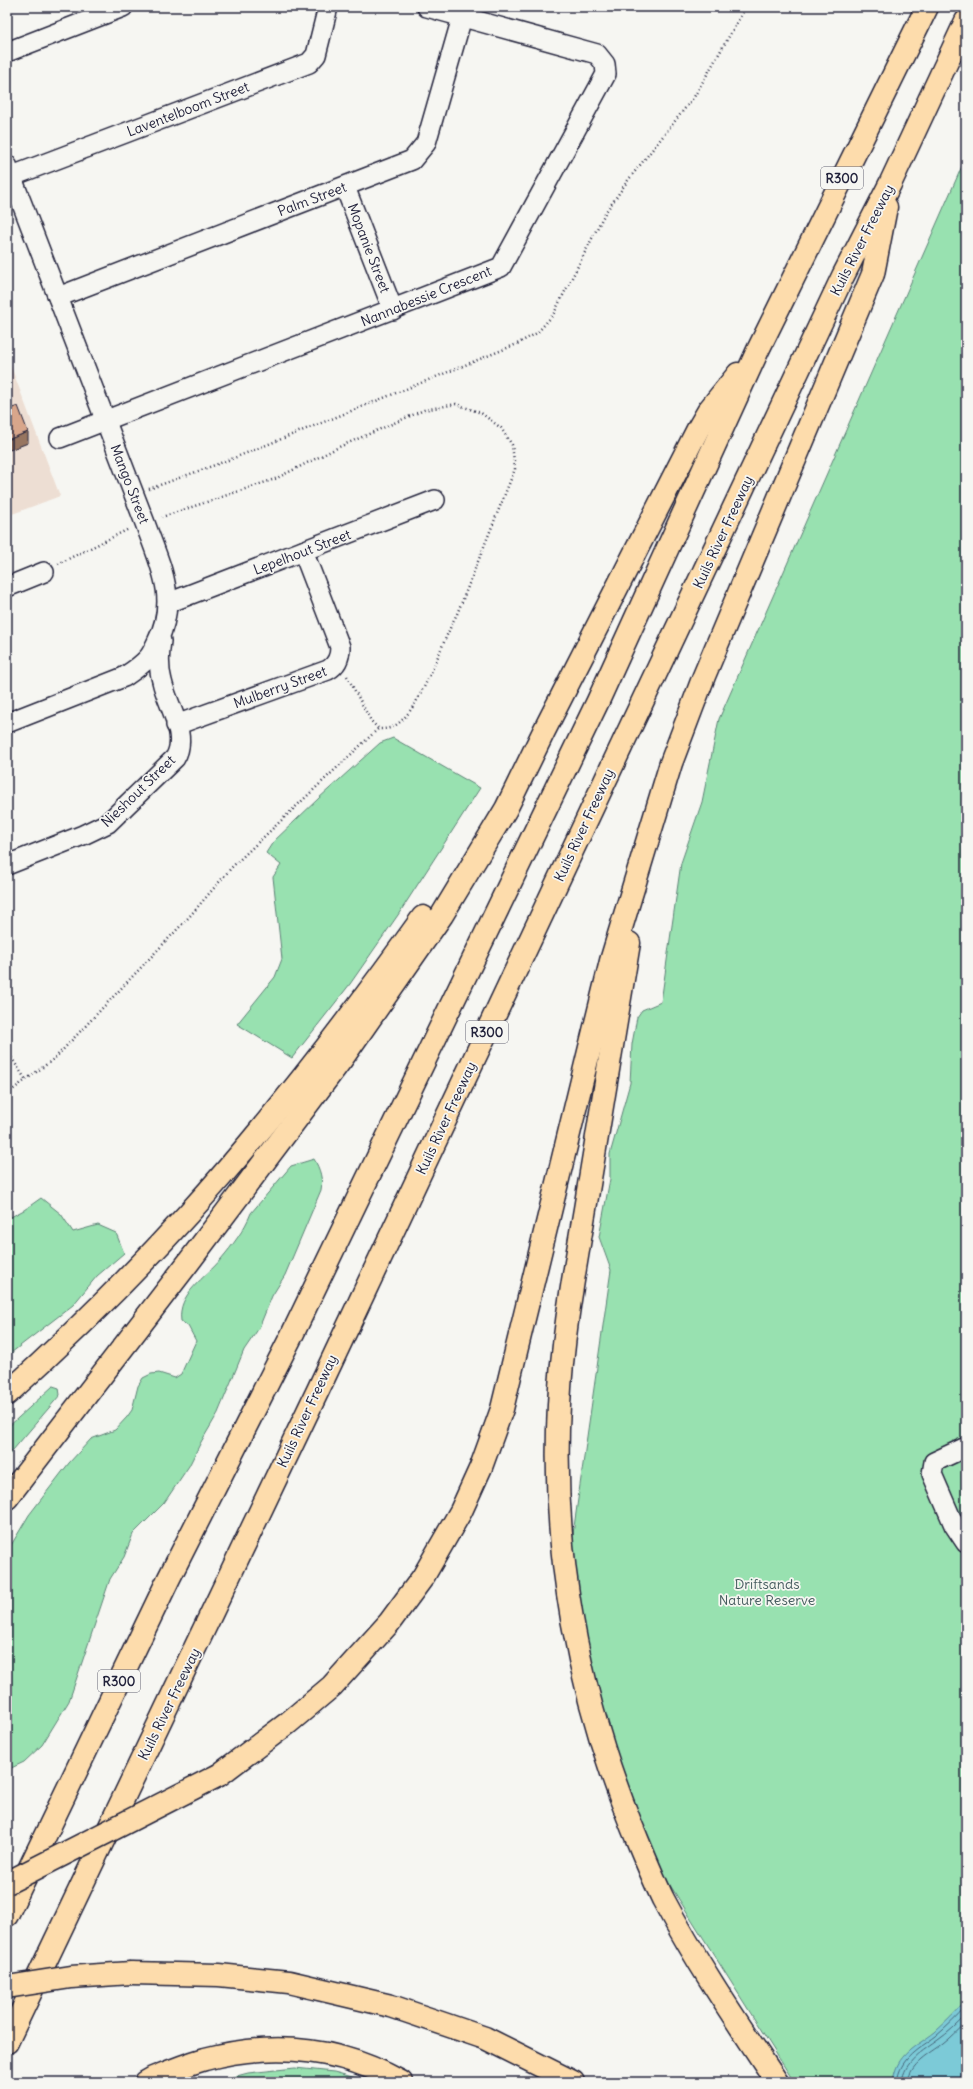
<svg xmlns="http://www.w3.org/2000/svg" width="973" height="2089" viewBox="0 0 973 2089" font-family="Delius,sans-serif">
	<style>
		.built { fill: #edded3 }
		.green { fill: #98e1b0; stroke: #5d8276 }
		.water { fill: #7bcad7; stroke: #578799 }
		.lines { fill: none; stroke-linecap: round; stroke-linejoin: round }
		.shore { stroke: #466579; stroke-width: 1 }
		.minor-casing { stroke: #22223b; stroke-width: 22 }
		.highway-casing { stroke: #22223b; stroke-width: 25 }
		.path { stroke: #22223b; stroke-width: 2.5; stroke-dasharray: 1 3; stroke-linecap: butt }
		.minor { stroke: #f6f6f2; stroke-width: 19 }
		.highway { stroke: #fddcac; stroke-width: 22 }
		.highway-bridge-casing { stroke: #22223b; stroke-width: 25; stroke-linecap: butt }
		.highway-bridge { stroke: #fddcac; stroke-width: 22 }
		.shaded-wall { fill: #977461; stroke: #22223b }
		.building { fill: #d8a68b; stroke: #22223b }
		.labels { text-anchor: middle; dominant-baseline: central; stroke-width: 3.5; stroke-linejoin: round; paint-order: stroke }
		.shield { fill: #f6f6f2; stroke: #626272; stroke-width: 1 }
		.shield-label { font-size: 13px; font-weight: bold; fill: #22223b }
		.street-label { font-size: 14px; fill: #22223b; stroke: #f6f6f2 }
		.park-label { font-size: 14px; fill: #455b5e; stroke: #f6f6f2 }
	</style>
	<rect width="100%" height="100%" fill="#f6f6f2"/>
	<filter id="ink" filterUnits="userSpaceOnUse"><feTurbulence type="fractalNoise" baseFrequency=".025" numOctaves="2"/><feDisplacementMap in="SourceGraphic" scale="8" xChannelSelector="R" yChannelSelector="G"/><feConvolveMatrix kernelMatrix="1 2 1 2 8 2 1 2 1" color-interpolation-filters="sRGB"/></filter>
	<g filter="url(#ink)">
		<!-- built -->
		<polygon class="built" points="7,356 60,496 7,516"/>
		<!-- green -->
		<g class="green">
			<polygon points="966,157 966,2082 794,2082 658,1866 562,1610 611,1270 599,1237 610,1179 610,1154 630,1083 632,1044 637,1017 642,1010 661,1002 681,863 702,802 719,719"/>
			<polygon points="393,738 480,788 398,915 350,984 292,1058 237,1024 275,977 282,959 273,877 281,865 266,853 273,842 319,798 380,743"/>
			<path d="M314 1159C320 1169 323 1179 321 1190L285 1275 272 1296 259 1328 244 1350 218 1413 201 1442 189 1466 164 1503 133 1534 124 1557 110 1579 69 1701 42 1745 24 1762 7 1770V1552L29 1515 69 1463 91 1439 115 1430 127 1417 132 1410 138 1386 143 1378 151 1374 159 1373 175 1378 181 1374 196 1341 188 1326 181 1321C177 1293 206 1278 221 1259 232 1246 245 1229 251 1213L291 1166Z"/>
			<polygon points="41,1198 61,1214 73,1232 98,1225 116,1233 124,1253 97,1276 73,1305 7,1356 7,1219 24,1210"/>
			<polygon points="53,1386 59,1388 60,1395 7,1457 7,1428"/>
			<polygon points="295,2068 334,2072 371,2082 214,2082 248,2073"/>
		</g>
		<!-- water -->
		<path class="water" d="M966 2001V2082H893C896 2053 916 2047 935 2032 946 2022 956 2012 966 2001Z"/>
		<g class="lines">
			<!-- shore -->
			<g class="shore">
				<path d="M897 2082C900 2057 919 2049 936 2036 947 2027 957 2017 966 2007"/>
				<path d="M902 2082C904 2061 923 2051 938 2040 948 2033 958 2024 966 2015"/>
				<path d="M908 2082C910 2063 929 2055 943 2044 951 2038 958 2030 966 2023"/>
			</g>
			<!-- minor casing -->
			<g class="minor-casing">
				<g id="minor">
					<polyline points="7,52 123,7"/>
					<path d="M7 165 145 523C160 565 179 599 157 642 154 648 152 654 148 658 141 666 133 671 124 677L7 723"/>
					<polyline points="7,178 309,63 316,55 328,7"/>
					<polyline points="345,187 393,310"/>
					<polyline points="58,297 412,160 426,143 465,7"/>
					<polyline points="60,438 501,267 606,74 605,64 597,54 427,7"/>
					<polyline points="7,587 44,572"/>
					<polyline points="168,603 435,500"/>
					<path d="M176 725 328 670C337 665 340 657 340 647L303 551"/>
					<path d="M7 865 83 835 108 823 175 758C189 735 167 705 162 681 158 667 159 654 161 641"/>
					<polyline points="966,1447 934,1462 932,1474 954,1525 966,1543"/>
				</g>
			</g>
			<!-- highway casing -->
			<g class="highway-casing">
				<g id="highway">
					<path d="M629 943C615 1032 599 1120 585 1209 574 1274 562 1339 559 1405 551 1549 578 1694 632 1827 642 1851 652 1876 663 1899 697 1963 737 2022 777 2082"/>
					<path d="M7 1394C70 1337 131 1277 188 1214 273 1120 350 1019 423 917"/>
					<polyline points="7,1498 188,1263 341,1060 442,915 506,809 544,731 698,429 709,410 738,374"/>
					<polyline points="219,1775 288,1723 332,1686 389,1623 423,1577 461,1511 481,1467 502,1409 611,961 671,763 704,676 873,274 886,207"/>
					<polyline points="7,1915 169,1578 291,1337 598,701 758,350 927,7"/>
					<polyline points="131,1973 219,1975 289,1982 391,2006 485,2038 573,2082"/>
					<polyline points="7,2042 319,1388 843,276 890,184 966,21"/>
					<path d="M146 2082 153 2078C170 2071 188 2064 205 2059 274 2041 339 2047 401 2082"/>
				</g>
			</g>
			<!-- path -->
			<g class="path">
				<polyline points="149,489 234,458 416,385 517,344 537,333 553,315 605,213 629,179 694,97 746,7"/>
				<polyline points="58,564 129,529"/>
				<polyline points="347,676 371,721 378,728"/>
				<polyline points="7,1051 26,1080"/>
				<path d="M7 1094 55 1058 189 917 233 866 378 729C385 729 390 729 396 725 422 708 441 643 457 614L515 469 512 445 501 428 481 413 456 404 424 410 339 447 275 479 162 517"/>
			</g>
			<!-- minor -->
			<use href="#minor" class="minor"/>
			<!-- highway -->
			<use href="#highway" class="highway"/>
			<!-- highway-bridge casing -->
			<g class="highway-bridge-casing">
				<g id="highway-bridge">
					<polyline points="7,1883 219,1775"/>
					<polyline points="7,1987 71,1977 131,1973"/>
				</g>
			</g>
			<!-- highway-bridge -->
			<use href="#highway-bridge" class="highway-bridge"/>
		</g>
		<!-- shaded-wall -->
		<polygon class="shaded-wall" points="28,432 28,443 7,451 7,440"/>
		<!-- building -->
		<polygon class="building" points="18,406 28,432 7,440 7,410"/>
	</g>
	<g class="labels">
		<!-- shield labels -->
		<g class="shield">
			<rect x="821" y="167" width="42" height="22" rx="3"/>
			<rect x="466" y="1021" width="42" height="22" rx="3"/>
			<rect x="98" y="1670" width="42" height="22" rx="3"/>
		</g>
		<g class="shield-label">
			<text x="842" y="178">R300</text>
			<text x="487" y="1032">R300</text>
			<text x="119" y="1681">R300</text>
		</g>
		<!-- street labels -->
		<g class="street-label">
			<text transform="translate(188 109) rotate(-21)">Laventelboom Street</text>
			<text transform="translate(312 199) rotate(-21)">Palm Street</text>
			<text transform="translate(862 240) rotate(-63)">Kuils River Freeway</text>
			<text transform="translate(369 248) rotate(69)">Mopanie Street</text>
			<text transform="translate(426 296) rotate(-22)">Nannabessie Crescent</text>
			<text transform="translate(130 484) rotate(69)">Mango Street</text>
			<text transform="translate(723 532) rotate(-65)">Kuils River Freeway</text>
			<text transform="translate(302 552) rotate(-21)">Lepelhout Street</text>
			<text transform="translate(280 687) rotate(-20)">Mulberry Street</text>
			<text transform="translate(138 791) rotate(-44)">Nieshout Street</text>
			<text transform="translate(584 825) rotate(-65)">Kuils River Freeway</text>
			<text transform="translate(446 1118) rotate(-65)">Kuils River Freeway</text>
			<text transform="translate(307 1411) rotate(-65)">Kuils River Freeway</text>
			<text transform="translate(169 1704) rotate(-64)">Kuils River Freeway</text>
		</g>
		<!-- park labels -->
		<g class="park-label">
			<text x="767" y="1584">Driftsands<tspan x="767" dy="16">Nature Reserve</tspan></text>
		</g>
	</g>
	<!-- margin -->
	<rect width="973" height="2089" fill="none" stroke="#f6f6f2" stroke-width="24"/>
	<rect x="12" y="12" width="949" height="2065" fill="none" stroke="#22223b" stroke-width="1.5" filter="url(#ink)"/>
</svg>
